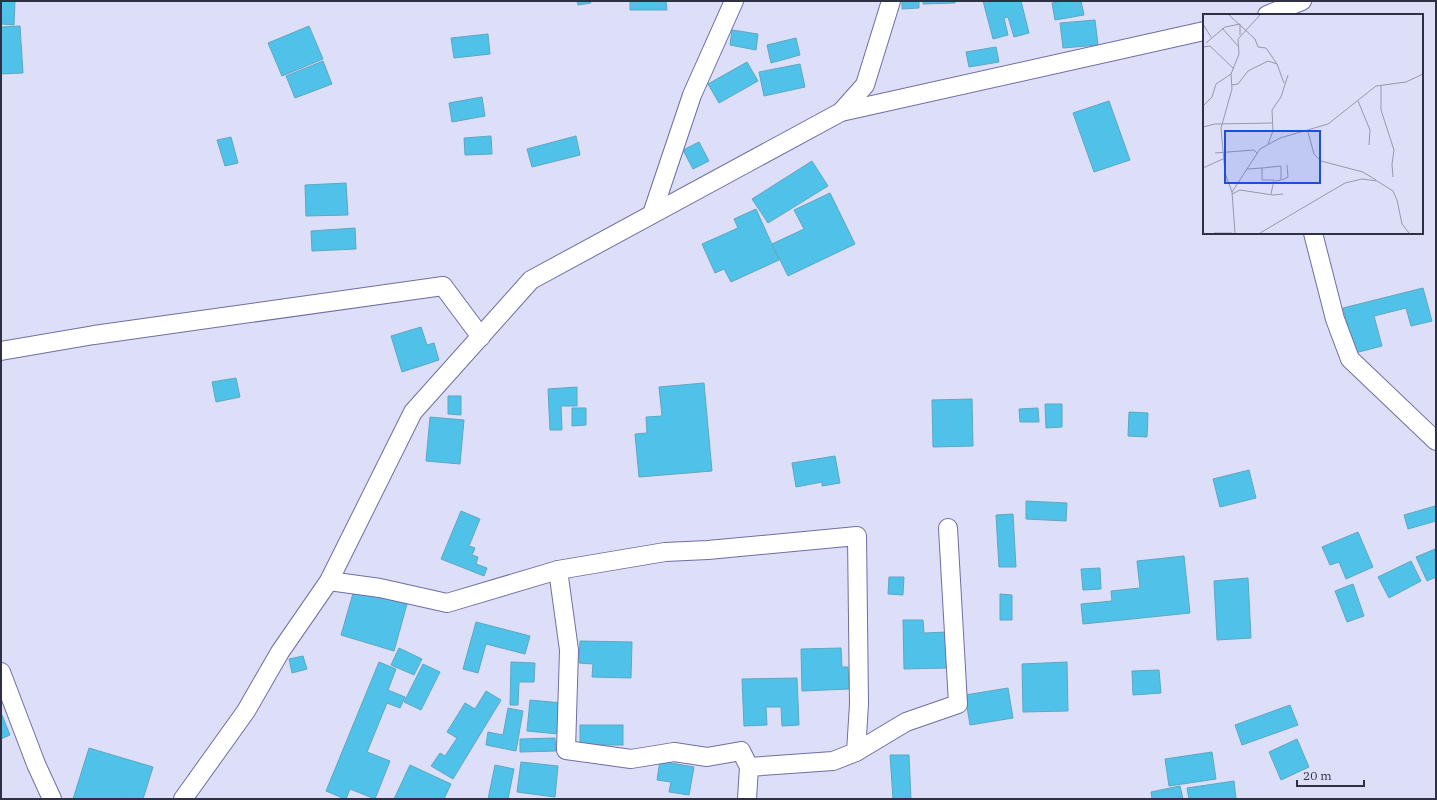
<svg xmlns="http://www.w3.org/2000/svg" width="1437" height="800" viewBox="0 0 1437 800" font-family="'IBM Plex Serif',serif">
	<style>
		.building { fill: #50c2e9; stroke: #5ea7c2 }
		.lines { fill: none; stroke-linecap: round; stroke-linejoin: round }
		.street-casing { stroke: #6f6ea5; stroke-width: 20 }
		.street { stroke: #fff; stroke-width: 18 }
		.inset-road { fill: none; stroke: #9798b0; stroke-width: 1 }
		.view { fill: #1d4ed8; fill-opacity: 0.15; stroke: #1d4ed8; stroke-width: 2 }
		.inset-edge { fill: none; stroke: #2f2f46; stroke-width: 2 }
	</style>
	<rect width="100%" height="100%" fill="#dddef7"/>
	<!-- building -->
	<g class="building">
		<polygon points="1,1 15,1 14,25 1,24"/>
		<polygon points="577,1 590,1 591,3 578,5"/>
		<polygon points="630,1 666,1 667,10 630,10"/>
		<polygon points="902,1 919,1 919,8 902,9"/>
		<polygon points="923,1 955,1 955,3 923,4"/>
		<polygon points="983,1 1021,1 1029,33 1014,37 1008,17 1004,18 1008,35 993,39"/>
		<polygon points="1064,1 1081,1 1084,15 1055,20 1052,3"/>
		<polygon points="1095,20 1098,45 1063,48 1060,23"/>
		<polygon points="20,26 23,73 1,74 1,27"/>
		<polygon points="309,26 323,59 282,76 268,43"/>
		<polygon points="732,30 758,34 756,50 730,45"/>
		<polygon points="488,34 490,54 454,58 451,38"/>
		<polygon points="796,38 800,55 771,63 767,45"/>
		<polygon points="996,47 999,62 969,67 966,52"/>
		<polygon points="323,61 332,84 295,98 286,76"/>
		<polygon points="747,62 758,81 719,103 708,84"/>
		<polygon points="800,64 805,87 764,96 759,72"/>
		<polygon points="482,97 485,116 452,122 449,103"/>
		<polygon points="1109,101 1130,160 1094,172 1073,113"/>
		<polygon points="491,136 492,154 465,155 464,138"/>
		<polygon points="576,136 580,155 532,167 527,149"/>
		<polygon points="231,137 238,163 225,166 217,140"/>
		<polygon points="699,142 709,161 693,169 683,150"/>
		<polygon points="812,161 828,186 768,223 752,199"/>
		<polygon points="346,183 348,215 306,216 305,185"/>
		<polygon points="830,193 855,244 788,276 772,244 804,229 794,210"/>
		<polygon points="756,209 779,260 731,282 724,269 715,273 702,244 738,228 734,219"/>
		<polygon points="355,228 356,249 312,251 311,231"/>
		<polygon points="1423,288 1432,321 1411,326 1406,308 1374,316 1382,346 1355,353 1343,308"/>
		<polygon points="421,327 427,345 434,343 439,360 402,372 391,336"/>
		<polygon points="236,378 240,397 216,402 212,382"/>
		<polygon points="704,383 712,471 639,477 635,434 647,433 646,417 662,416 659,387"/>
		<polygon points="577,387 577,406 561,406 562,430 550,430 548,389"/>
		<polygon points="448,396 461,396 461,415 448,414"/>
		<polygon points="972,399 973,446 933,447 932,400"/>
		<polygon points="1045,404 1062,404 1062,427 1046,428"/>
		<polygon points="572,408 586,408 586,425 572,426"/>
		<polygon points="1038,408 1039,422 1020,422 1019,409"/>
		<polygon points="1129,412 1148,413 1147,437 1128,436"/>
		<polygon points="430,417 464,420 460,464 426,461"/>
		<polygon points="835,456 840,483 822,486 822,482 796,487 792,463"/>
		<polygon points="1249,470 1256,498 1220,507 1213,479"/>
		<polygon points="1026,501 1067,503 1066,521 1026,519"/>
		<polygon points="1435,506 1436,521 1408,529 1404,515"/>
		<polygon points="461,511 480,519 469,546 475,548 472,555 478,557 476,564 487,568 484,576 441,559"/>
		<polygon points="1013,514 1016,567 999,567 996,515"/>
		<polygon points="1358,532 1373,567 1346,579 1339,562 1330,565 1322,547"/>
		<polygon points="1435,549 1436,577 1427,581 1416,557"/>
		<polygon points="1184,556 1190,613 1083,624 1081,604 1112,601 1111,591 1140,588 1137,561"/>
		<polygon points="1411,561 1421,581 1389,598 1378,577"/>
		<polygon points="1100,568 1101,589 1083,590 1081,569"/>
		<polygon points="889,577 904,577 903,595 888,594"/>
		<polygon points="1248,578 1251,638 1217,640 1214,581"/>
		<polygon points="1353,584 1364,616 1347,622 1335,591"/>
		<polygon points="354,590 407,604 394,651 341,635"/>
		<polygon points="1000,594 1012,595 1012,620 1000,620"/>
		<polygon points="903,620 923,620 924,633 947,632 948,668 904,669"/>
		<polygon points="476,622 530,636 525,654 486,644 478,673 463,669"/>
		<polygon points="580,641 632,642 631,678 592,677 593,664 579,663"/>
		<polygon points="399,648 422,659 414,675 391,665"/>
		<polygon points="841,648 842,667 848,667 849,689 802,691 801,649"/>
		<polygon points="303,656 307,669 292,673 289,659"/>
		<polygon points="379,662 396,669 388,690 405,697 400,708 387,703 367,752 390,761 375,799 350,789 346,799 345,799 326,791"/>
		<polygon points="511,662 535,663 534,682 519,682 518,705 510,705"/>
		<polygon points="1067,662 1068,711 1023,712 1022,664"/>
		<polygon points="423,664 440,672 421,710 404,702"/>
		<polygon points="1159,670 1161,693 1133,695 1132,671"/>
		<polygon points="797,678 799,725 782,726 781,707 766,707 767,725 744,726 742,679"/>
		<polygon points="1008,688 1013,718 970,725 965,695"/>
		<polygon points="486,691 501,700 453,779 431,766 440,753 445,756 457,738 447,732 465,703 475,709"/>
		<polygon points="530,700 562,703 559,734 527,731"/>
		<polygon points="1290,705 1298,725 1242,745 1235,725"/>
		<polygon points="508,708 523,711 516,751 486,745 488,732 503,735"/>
		<polygon points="1,715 2,715 10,735 1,739"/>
		<rect x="580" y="725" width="43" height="20"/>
		<polygon points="555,738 556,751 520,752 520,739"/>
		<polygon points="1297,739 1309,767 1281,780 1269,752"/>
		<polygon points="89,748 153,767 143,799 130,799 126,798 125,799 73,799"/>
		<polygon points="1212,752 1216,779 1169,786 1165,759"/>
		<polygon points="890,755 909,755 911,799 893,799"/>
		<polygon points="660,761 694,767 689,795 669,792 671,782 657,780"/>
		<polygon points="521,762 558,766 555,797 517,792"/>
		<polygon points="410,765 451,784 444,799 394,799"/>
		<polygon points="495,765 514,769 508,799 488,799"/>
		<polygon points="1234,781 1236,799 1189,799 1187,788"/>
		<polygon points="1180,786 1183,799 1152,799 1151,792"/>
	</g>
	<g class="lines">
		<!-- street casing -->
		<g class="street-casing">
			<g id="street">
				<polyline points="1267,15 1302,1"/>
				<polyline points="841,112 865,85 891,1"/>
				<polyline points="652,214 692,95 734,1"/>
				<polyline points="1313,233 1335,319 1350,359 1436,441"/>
				<polyline points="1,351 94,335 443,286 481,337"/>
				<polyline points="558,570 665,552 708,550 857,536 859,704 856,752 833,761 749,767"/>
				<polyline points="329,581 380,588 447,603 558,570 569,650 566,750 631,759 674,752 707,757 741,751 749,767 747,799"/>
				<polyline points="1,672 36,764 52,799"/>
				<polyline points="856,752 906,722 958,704 948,528"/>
				<polyline points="183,799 246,711 280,652 329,581 413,412 531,280 841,112 1204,31"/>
			</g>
		</g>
		<!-- street -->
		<use href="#street" class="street"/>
	</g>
	<!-- overview -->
	<g transform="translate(1203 14)">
		<rect width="220" height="220" fill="#dddef7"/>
		<path class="inset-road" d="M26 1 52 25 55 33 63 34 74 50M0 10 8 23M19 14 35 32M3 29 22 13 37 10V21M0 33 7 32 31 55M29 71 35 70 45 57 65 47 74 50 81 69M178 71V96L191 136 189 150 190 163M155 87 167 116 166 131M0 92 9 83 13 70 28 60M0 113 12 110 70 109M105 118 111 140 118 147 160 158 173 166M65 130 70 117 69 96 78 83 85 61M12 139 51 136 54 139M0 154 22 144M59 154 78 152V166L72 167M44 155 59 154V166H71L68 180M79 166 85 163 84 151M29 178 22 159 18 114 29 75 28 60 36 40 35 25 57 1M29 180 37 176 70 181 80 180M11 219H29M32 219 29 178 57 135 77 124 125 110 173 72 203 68 220 60M57 219 142 169 159 165 174 167 190 177 194 186 199 210 206 219"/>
		<path class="view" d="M22 117H117V169H22Z"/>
		<rect width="220" height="220" class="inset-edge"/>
	</g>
	<!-- border -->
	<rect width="1437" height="800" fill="none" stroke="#2f2f46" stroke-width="4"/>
	<!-- scale -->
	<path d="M1297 780v6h67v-6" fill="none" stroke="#2f2f46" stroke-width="2"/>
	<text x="1303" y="780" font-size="12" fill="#2f2f46" stroke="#dddef7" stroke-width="3" paint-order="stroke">20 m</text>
</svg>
